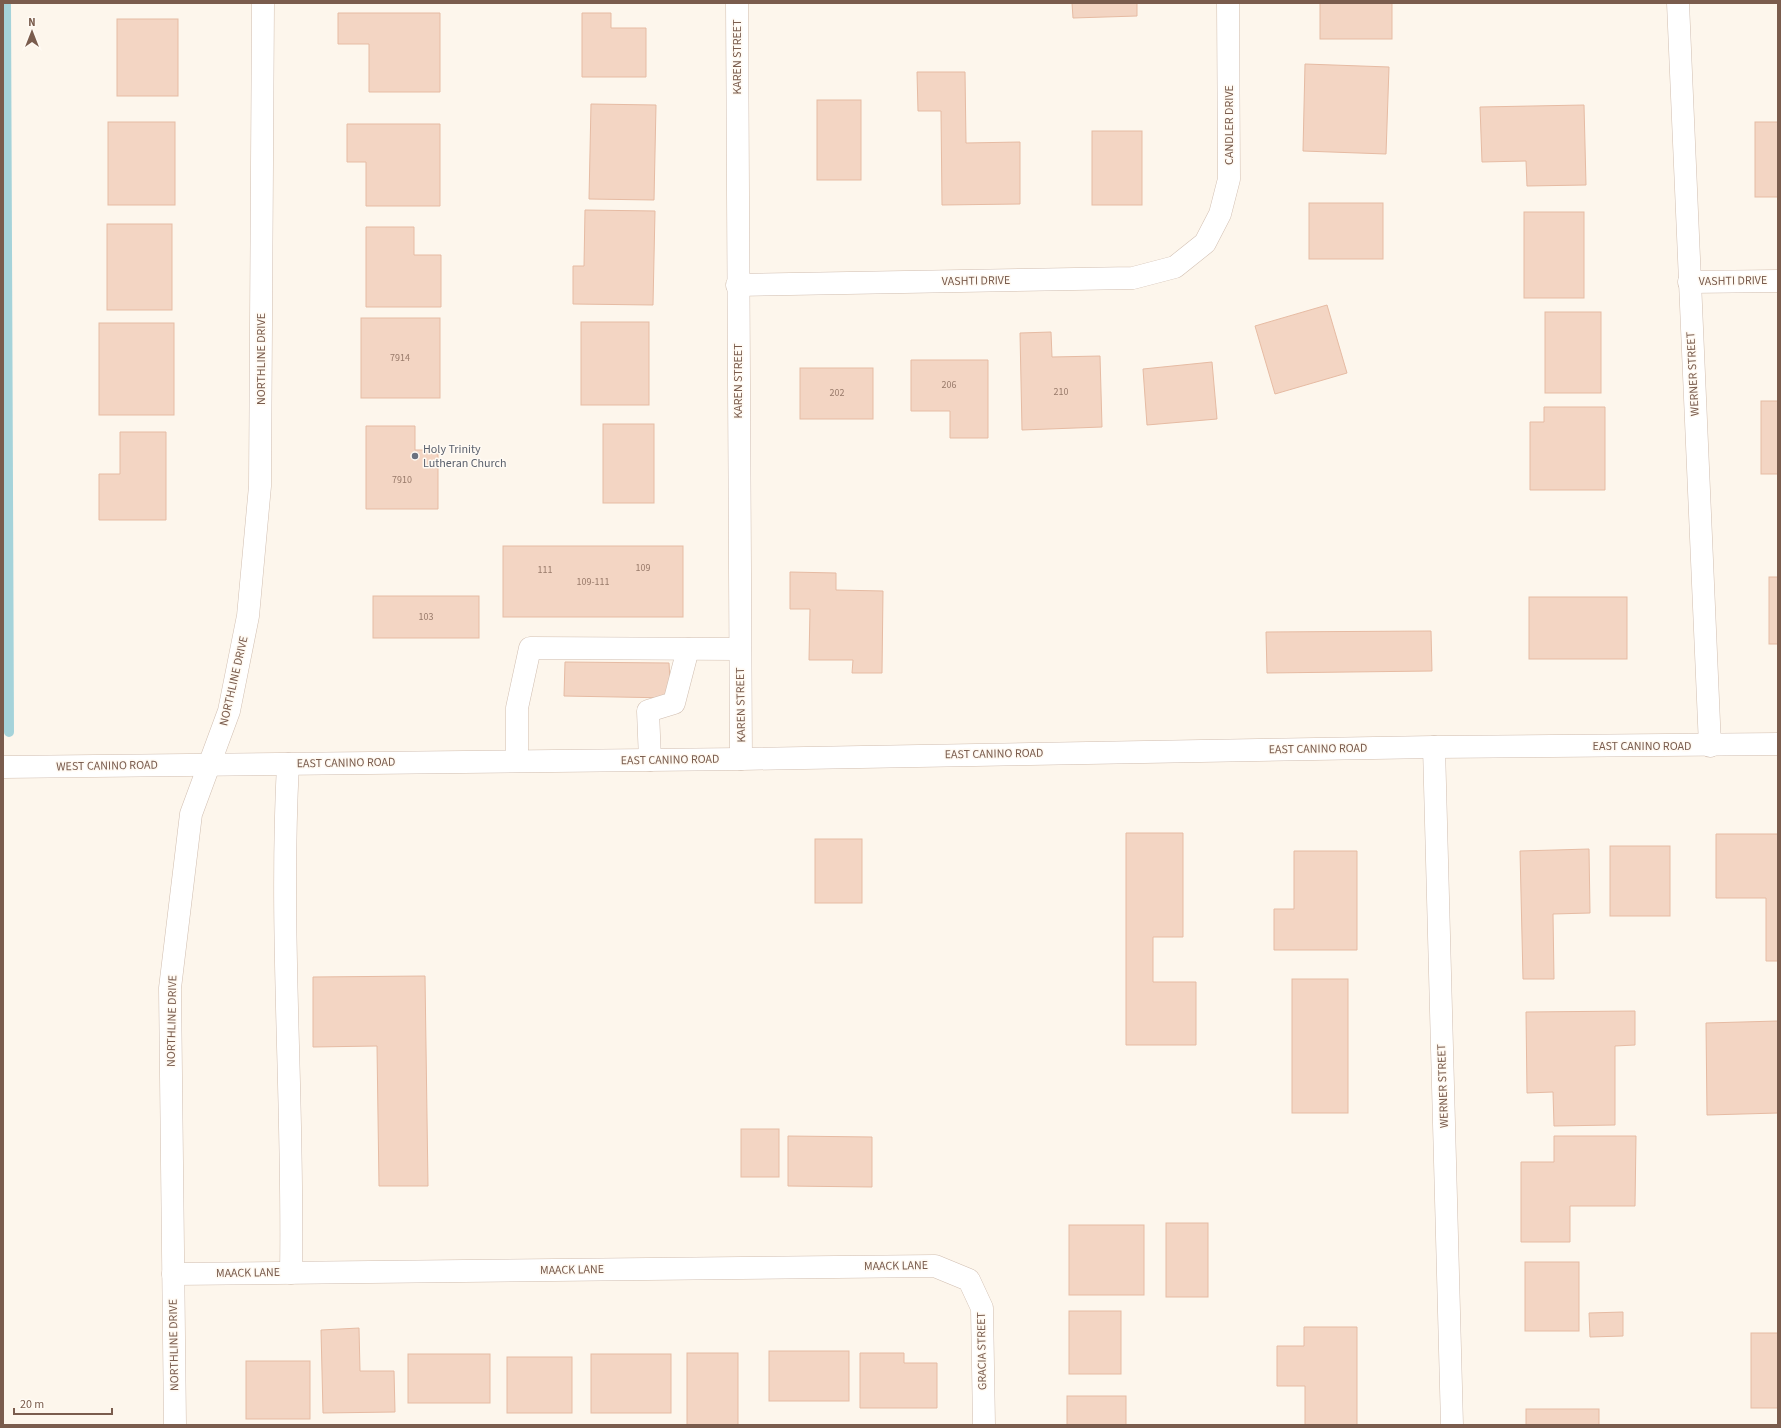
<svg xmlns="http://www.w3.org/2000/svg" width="1781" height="1428" viewBox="0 0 1781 1428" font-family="'Source Sans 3',sans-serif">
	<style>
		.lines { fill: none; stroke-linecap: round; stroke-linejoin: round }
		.stream { stroke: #a5d3da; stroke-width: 10 }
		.building { fill: #f3d5c3; stroke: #e6bba3 }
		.minor-casing { stroke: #d1beb0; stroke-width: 23 }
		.minor { stroke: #fff; stroke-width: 22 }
		.worship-dot { fill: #6b7280; stroke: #fffaf3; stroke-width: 1.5 }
		.labels { text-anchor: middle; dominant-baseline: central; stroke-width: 3; stroke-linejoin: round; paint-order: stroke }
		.number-label { font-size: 10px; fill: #987a6a }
		.street-label { font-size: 12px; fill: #7a5c4d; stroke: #fffaf3 }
		.worship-label { font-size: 12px; fill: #5b616d; stroke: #fffaf3; text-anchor: start }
	</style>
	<rect width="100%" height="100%" fill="#fdf6ec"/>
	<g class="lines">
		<!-- stream -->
		<polyline class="stream" points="6,3 9,732"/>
	</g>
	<!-- building -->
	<g class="building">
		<polygon points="1072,3 1137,3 1137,16 1073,18"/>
		<rect x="1320" y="3" width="72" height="36"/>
		<polygon points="338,13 440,13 440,92 369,92 369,44 338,44"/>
		<polygon points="582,13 611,13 611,28 646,28 646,77 582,77"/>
		<rect x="117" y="19" width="61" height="77"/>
		<polygon points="1305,64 1389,67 1386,154 1303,151"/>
		<polygon points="917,72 965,72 966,143 1020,142 1020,204 942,205 941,111 918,111"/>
		<rect x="817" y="100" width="44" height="80"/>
		<polygon points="591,104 656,105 654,200 589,199"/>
		<polygon points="1584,105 1586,185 1527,186 1526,161 1482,162 1480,107"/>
		<rect x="108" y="122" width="67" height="83"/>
		<rect x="1755" y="122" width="23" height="75"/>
		<polygon points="347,124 440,124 440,206 366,206 366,162 347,162"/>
		<rect x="1092" y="131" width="50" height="74"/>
		<rect x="1309" y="203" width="74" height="56"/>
		<polygon points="585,210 655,211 653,305 573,304 573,266 584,266"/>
		<rect x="1524" y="212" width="60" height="86"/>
		<rect x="107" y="224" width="65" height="86"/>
		<polygon points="366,227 414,227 414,255 441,255 441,307 366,307"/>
		<polygon points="1327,305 1347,373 1275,394 1255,326"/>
		<rect x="1545" y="312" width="56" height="81"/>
		<rect x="361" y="318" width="79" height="80"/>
		<rect x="581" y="322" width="68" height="83"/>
		<rect x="99" y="323" width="75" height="92"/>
		<polygon points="1051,332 1052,357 1100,356 1102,427 1022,430 1020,333"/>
		<polygon points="911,360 988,360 988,438 950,438 950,411 911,411"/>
		<polygon points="1212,362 1217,419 1147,425 1143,369"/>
		<rect x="800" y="368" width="73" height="51"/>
		<rect x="1761" y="401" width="17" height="73"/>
		<polygon points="1544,407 1605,407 1605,490 1530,490 1530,422 1544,422"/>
		<rect x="603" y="424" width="51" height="79"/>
		<polygon points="366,426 415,426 415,450 438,450 438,509 366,509"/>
		<polygon points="120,432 166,432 166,520 99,520 99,474 120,474"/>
		<rect x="503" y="546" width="180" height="71"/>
		<polygon points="790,572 836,573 836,590 883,591 882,673 852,673 853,660 809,660 810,609 790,609"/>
		<rect x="1769" y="577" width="9" height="67"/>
		<rect x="373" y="596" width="106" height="42"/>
		<rect x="1529" y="597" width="98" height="62"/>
		<polygon points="1431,631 1432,671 1267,673 1266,632"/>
		<polygon points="565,662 669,663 671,698 564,696"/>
		<polygon points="1126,833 1183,833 1183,937 1153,937 1153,982 1196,982 1196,1045 1126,1045"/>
		<polygon points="1716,834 1778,834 1778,961 1766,961 1766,898 1716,898"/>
		<rect x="815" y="839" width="47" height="64"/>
		<rect x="1610" y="846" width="60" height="70"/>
		<polygon points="1589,849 1590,913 1553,914 1554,979 1523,979 1520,851"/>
		<polygon points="1294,851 1357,851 1357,950 1274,950 1274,909 1294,909"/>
		<polygon points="425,976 428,1186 379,1186 377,1046 313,1047 313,977"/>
		<rect x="1292" y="979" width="56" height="134"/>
		<polygon points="1635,1011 1635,1045 1615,1046 1615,1125 1554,1126 1553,1092 1527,1093 1526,1012"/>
		<polygon points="1778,1021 1778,1113 1707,1115 1706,1023"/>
		<rect x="741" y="1129" width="38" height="48"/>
		<polygon points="788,1136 872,1137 872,1187 788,1186"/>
		<polygon points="1554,1136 1636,1136 1635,1206 1570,1206 1570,1242 1521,1242 1521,1162 1554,1162"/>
		<rect x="1166" y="1223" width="42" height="74"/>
		<rect x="1069" y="1225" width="75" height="70"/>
		<rect x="1525" y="1262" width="54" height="69"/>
		<rect x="1069" y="1311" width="52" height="63"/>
		<polygon points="1623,1312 1623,1336 1590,1337 1589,1313"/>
		<polygon points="1304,1327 1357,1327 1357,1425 1305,1425 1305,1386 1277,1386 1277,1346 1304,1346"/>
		<polygon points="359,1328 360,1371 394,1371 395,1412 323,1413 321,1330"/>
		<rect x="1751" y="1333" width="27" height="75"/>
		<rect x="769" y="1351" width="80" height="50"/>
		<rect x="687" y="1353" width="51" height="72"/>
		<polygon points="860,1353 904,1353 904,1363 937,1363 937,1408 860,1408"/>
		<rect x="408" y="1354" width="82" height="49"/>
		<rect x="591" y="1354" width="80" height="59"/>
		<rect x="507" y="1357" width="65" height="56"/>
		<rect x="246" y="1361" width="64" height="58"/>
		<rect x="1067" y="1396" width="59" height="29"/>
		<rect x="1526" y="1409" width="73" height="16"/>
	</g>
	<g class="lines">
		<!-- minor casing -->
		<g class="minor-casing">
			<g id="minor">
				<polyline points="737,3 741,759"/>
				<polyline points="1678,3 1710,746"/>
				<polyline points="1689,282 1778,281"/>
				<polyline points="737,285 1133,278 1175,267 1205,243 1220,214 1229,179 1228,3"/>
				<polyline points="1434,747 1452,1425"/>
				<polyline points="650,760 648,711 674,703 688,649"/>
				<polyline points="517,761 517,708 530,648 740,649"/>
				<path d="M288 764C279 934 294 1103 291 1273"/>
				<polyline points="3,767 741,759 1434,747 1778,744"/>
				<polyline points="173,1274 935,1266 969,1280 982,1308 984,1425"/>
				<polyline points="175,1425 170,988 191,814 229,711 248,616 260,486 263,3"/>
			</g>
		</g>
		<!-- minor -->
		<use href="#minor" class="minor"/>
	</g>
	<!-- markers -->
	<circle class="worship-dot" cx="415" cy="456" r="4"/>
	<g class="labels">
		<!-- number labels -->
		<g class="number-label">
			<text x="400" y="358">7914</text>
			<text x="949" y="385">206</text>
			<text x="1061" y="392">210</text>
			<text x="837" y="393">202</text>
			<text x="402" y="480">7910</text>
			<text x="643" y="568">109</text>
			<text x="545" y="570">111</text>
			<text x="593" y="582">109-111</text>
			<text x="426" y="617">103</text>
		</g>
		<!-- street labels -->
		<g class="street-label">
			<text transform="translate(737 57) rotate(-90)">KAREN STREET</text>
			<text transform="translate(1229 125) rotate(-90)">CANDLER DRIVE</text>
			<text transform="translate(976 281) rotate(-1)">VASHTI DRIVE</text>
			<text transform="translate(1733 281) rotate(-1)">VASHTI DRIVE</text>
			<text transform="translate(261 359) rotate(-90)">NORTHLINE DRIVE</text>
			<text transform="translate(1693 374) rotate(-93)">WERNER STREET</text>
			<text transform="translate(738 381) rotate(-90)">KAREN STREET</text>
			<text transform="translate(234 681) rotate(-77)">NORTHLINE DRIVE</text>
			<text transform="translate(741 705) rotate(-91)">KAREN STREET</text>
			<text x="1642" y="746">EAST CANINO ROAD</text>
			<text transform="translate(1318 749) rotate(-1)">EAST CANINO ROAD</text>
			<text transform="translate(994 754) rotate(-1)">EAST CANINO ROAD</text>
			<text transform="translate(670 760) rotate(-1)">EAST CANINO ROAD</text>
			<text transform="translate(346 763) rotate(-1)">EAST CANINO ROAD</text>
			<text transform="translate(107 766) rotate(-1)">WEST CANINO ROAD</text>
			<text transform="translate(172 1021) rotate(-89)">NORTHLINE DRIVE</text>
			<text transform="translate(1443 1086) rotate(-92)">WERNER STREET</text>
			<text transform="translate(896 1266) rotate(-1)">MAACK LANE</text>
			<text transform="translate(572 1270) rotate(-1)">MAACK LANE</text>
			<text transform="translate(248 1273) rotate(-1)">MAACK LANE</text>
			<text transform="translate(174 1345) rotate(-91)">NORTHLINE DRIVE</text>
			<text transform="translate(982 1351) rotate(-91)">GRACIA STREET</text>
		</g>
		<!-- worship labels -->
		<g class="worship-label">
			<text x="423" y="449">Holy Trinity<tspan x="423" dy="14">Lutheran Church</tspan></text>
		</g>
	</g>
	<!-- border -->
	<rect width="1781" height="1428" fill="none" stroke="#7a5c4d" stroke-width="8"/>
	<!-- north arrow -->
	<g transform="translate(32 32)" stroke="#fffaf3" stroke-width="3" paint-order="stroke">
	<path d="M0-3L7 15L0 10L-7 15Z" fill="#7a5c4d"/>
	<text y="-6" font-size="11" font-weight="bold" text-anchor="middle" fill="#7a5c4d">N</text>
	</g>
	<!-- scale -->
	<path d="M14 1408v6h98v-6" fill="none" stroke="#7a5c4d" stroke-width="2"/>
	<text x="20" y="1408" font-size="12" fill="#7a5c4d" stroke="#fffaf3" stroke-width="3" paint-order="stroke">20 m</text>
</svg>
